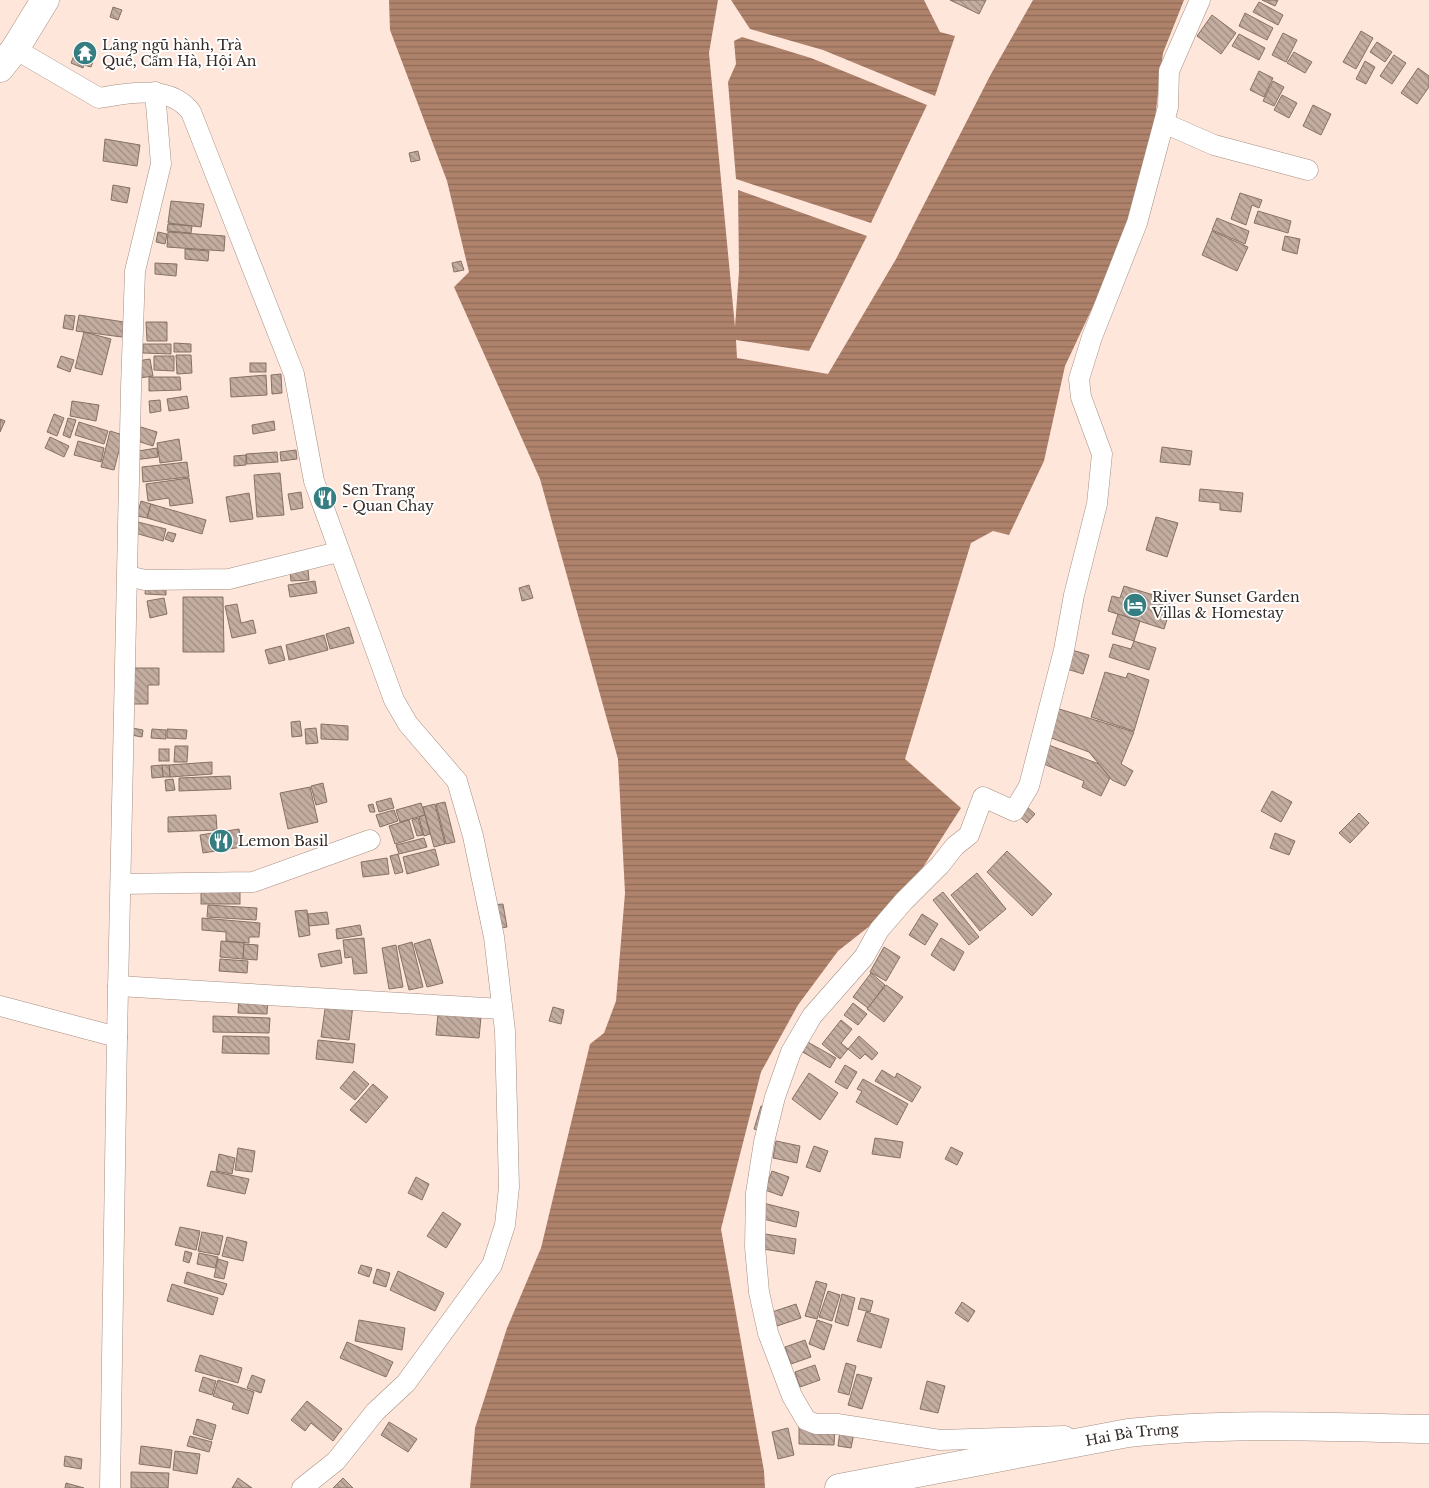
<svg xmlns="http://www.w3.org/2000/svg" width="1429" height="1488" viewBox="0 0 1429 1488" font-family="'Libre Baskerville',serif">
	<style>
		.water { fill: url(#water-rules) }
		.building { fill: url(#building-back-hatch); stroke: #867165 }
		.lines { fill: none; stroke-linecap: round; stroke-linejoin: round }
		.street-casing { stroke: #a48e82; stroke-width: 21 }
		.secondary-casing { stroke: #a48e82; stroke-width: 29 }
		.street { stroke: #fff; stroke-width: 20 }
		.secondary { stroke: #fff; stroke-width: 28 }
		.labels { text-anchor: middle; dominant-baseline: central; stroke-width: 4; stroke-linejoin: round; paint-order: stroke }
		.poi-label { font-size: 14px; fill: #332a26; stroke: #fff; text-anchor: start }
		.street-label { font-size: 14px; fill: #332a26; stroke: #fff }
	</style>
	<defs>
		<pattern id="water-rules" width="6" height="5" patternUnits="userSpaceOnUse" patternTransform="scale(1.25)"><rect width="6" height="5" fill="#af826b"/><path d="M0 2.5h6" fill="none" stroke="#8f6b58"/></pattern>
		<pattern id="building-back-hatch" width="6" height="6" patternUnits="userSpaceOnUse" patternTransform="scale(1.25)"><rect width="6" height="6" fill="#c3aca0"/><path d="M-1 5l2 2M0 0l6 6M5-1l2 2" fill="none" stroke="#9f8c82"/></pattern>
	</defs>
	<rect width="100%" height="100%" fill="#ffe6da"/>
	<!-- water -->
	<g class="water">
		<polygon points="389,0 718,0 709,53 735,327 739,271 738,190 867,236 809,351 736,340 737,358 828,374 896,259 991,74 1033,0 1184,0 1163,53 1153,135 1145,174 1112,266 1065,366 1044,461 1009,535 993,531 971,543 905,759 961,808 918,875 890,910 838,951 798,1005 761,1072 721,1229 764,1471 765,1488 470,1488 475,1428 507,1328 541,1248 590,1044 604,1033 616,1001 625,893 618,759 540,479 454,287 469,272 447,181 390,30"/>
		<polygon points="731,0 924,0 940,32 955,36 935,96 823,50 750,29"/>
		<polygon points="742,37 811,58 927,105 871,223 736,179 728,82 736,64 734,41"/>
	</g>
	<!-- building -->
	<g class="building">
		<polygon points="950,0 986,0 979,14"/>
		<polygon points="1262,0 1278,0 1275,6"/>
		<polygon points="1259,2 1283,15 1278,25 1253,12"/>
		<polygon points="113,7 122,10 118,20 110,17"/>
		<polygon points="1245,13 1273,28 1267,40 1239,26"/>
		<polygon points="1212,15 1236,33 1221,54 1197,36"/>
		<polygon points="1361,31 1373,38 1356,69 1343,62"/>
		<polygon points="1283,33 1297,40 1286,62 1272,55"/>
		<polygon points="1239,34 1265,48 1259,60 1232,46"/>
		<polygon points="1377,42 1392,52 1385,62 1370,52"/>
		<polygon points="79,43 90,48 89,51 96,53 91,67 84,65 83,68 71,63"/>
		<polygon points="1294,52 1312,62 1305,73 1287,63"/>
		<polygon points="1394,55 1406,63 1392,84 1380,76"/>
		<polygon points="1365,61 1375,67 1366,84 1356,79"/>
		<polygon points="1418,68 1429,76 1429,87 1417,104 1401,93"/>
		<polygon points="1259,71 1273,78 1264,97 1250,90"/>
		<polygon points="1273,81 1284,87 1274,106 1263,101"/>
		<polygon points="1282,95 1297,103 1289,118 1274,110"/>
		<polygon points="1313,105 1331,114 1321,135 1303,126"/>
		<polygon points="105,139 140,145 137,166 103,161"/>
		<polygon points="418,151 420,160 411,162 409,153"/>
		<polygon points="113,185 130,188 127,203 111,200"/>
		<polygon points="1240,193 1262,200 1259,208 1252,205 1246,225 1231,219"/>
		<polygon points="171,201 204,204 201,227 168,223"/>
		<polygon points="1258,211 1291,221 1288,233 1254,223"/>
		<polygon points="1217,218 1249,231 1245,244 1212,230"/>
		<polygon points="168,224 192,226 191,233 167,231"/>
		<polygon points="1212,231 1248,247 1237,271 1202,255"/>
		<polygon points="158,232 167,234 165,244 156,242"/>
		<polygon points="168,232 225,236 224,251 167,247"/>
		<polygon points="1285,236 1300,239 1297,254 1282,250"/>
		<polygon points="185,249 209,251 208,261 185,259"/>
		<polygon points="461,261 464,270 454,272 452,263"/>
		<polygon points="155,263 177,264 176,276 155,274"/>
		<polygon points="65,315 75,316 73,330 63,328"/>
		<polygon points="79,315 124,322 122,337 76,331"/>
		<polygon points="146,322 167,322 167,341 147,341"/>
		<polygon points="84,332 111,339 102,375 75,368"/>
		<polygon points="174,343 191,344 191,352 174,352"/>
		<polygon points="143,344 171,344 171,354 143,353"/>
		<polygon points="176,355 191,355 192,373 177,374"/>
		<polygon points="61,356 74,360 70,372 57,367"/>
		<polygon points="154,356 174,356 174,371 154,370"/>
		<polygon points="150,359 153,376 140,378 137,361"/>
		<rect x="250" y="363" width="16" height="9"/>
		<polygon points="281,374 282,393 272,394 271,375"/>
		<polygon points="266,375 267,395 231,397 230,378"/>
		<polygon points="149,377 180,377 181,390 149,391"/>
		<polygon points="187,396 189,408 169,411 167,399"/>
		<polygon points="160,400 161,411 150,413 149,401"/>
		<polygon points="72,401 99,405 96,421 70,416"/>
		<polygon points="54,414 64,418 57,436 47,432"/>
		<polygon points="68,418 76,420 70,438 63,435"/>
		<polygon points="0,419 5,421 0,432"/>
		<polygon points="274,421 275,430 253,434 252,425"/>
		<polygon points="79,422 108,431 104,444 75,435"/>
		<polygon points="141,427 157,432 153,446 137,441"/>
		<polygon points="110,431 123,435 114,470 101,467"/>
		<polygon points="50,437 69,446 64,457 45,448"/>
		<polygon points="179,439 182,460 160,463 157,443"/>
		<polygon points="78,441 104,448 101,462 74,455"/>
		<polygon points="1162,447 1192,451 1190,465 1160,462"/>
		<polygon points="157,448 158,457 134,460 132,452"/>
		<polygon points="296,450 297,459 281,461 280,452"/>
		<polygon points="277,452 278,462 247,464 246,454"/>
		<polygon points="246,455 246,465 234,466 234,456"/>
		<polygon points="187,462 189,477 143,482 142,467"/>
		<polygon points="280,473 284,515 257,517 254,475"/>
		<polygon points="189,478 193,503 170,506 169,498 148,501 146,484"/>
		<polygon points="1200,489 1243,493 1241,512 1220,510 1220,503 1199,501"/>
		<polygon points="301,492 303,508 291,510 288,494"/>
		<polygon points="249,493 253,519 230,522 226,497"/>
		<polygon points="141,501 151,504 147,518 137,516"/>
		<polygon points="151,504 206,520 202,534 147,518"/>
		<polygon points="1156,517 1178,523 1167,557 1146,550"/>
		<polygon points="138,522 166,529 163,541 135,533"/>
		<polygon points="168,532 176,534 173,542 165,539"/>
		<polygon points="308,569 309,580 291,581 290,571"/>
		<polygon points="315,581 317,593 290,597 288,585"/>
		<polygon points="146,583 166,584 166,595 145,594"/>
		<polygon points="529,585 533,598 522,601 519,588"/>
		<polygon points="1124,586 1173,601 1164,629 1108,611 1112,596 1120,598"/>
		<polygon points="183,597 223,597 224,652 183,652"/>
		<polygon points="164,598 167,614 150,618 147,601"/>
		<polygon points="237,604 241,623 253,620 256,633 232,638 225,606"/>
		<polygon points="1118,614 1140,621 1134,641 1112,634"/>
		<polygon points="349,627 354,643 330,649 326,634"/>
		<polygon points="324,635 328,650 289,660 286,645"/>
		<polygon points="1134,641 1156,648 1149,670 1109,657 1113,644 1131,649"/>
		<polygon points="281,646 285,660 269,664 265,650"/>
		<polygon points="1072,650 1089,655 1083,674 1067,669"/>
		<polygon points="131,668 159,668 159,685 148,685 148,704 131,704"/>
		<polygon points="1105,672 1126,678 1128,673 1149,680 1134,731 1091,717"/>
		<polygon points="1056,708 1134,732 1121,764 1133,771 1125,786 1112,780 1089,752 1046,736"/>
		<polygon points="300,721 302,736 292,737 291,722"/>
		<polygon points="321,724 348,726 348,740 321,739"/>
		<polygon points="132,728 143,730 142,737 131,735"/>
		<polygon points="316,728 318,743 306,744 305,729"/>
		<polygon points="152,729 166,730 166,739 151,738"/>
		<polygon points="167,729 187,730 186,739 167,738"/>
		<polygon points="1046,744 1099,764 1110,778 1101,796 1082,787 1084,781 1039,762"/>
		<polygon points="175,746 188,746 187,762 174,762"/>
		<rect x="159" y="749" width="10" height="12"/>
		<polygon points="212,762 212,774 170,777 169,765"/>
		<polygon points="162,765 169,765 170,777 163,777"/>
		<polygon points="162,765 163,777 152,778 151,766"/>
		<polygon points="230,776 231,789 179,791 179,778"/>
		<polygon points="173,779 175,790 166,791 165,780"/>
		<polygon points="323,783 327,802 316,805 311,786"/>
		<polygon points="310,787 318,822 288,829 280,793"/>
		<polygon points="1272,791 1292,802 1281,822 1261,811"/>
		<polygon points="391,798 394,808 379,812 376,802"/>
		<polygon points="445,802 455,842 446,844 436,804"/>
		<polygon points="421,803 425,815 400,822 396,810"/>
		<polygon points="373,804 375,812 370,812 368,805"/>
		<polygon points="435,804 445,844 434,847 423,807"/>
		<polygon points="1026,806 1035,814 1027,823 1018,815"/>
		<polygon points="394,810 398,821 380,827 376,815"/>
		<polygon points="1359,813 1369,823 1350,843 1339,833"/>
		<polygon points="216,815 217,830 168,832 168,817"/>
		<polygon points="425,815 430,834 424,836 419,817"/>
		<polygon points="418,818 423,835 417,836 412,820"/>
		<polygon points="409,820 414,838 395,844 389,826"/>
		<polygon points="239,829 242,847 203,853 200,835"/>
		<polygon points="1275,833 1295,841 1289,855 1270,848"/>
		<polygon points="424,838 427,847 399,854 396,845"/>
		<polygon points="435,849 439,865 407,874 403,857"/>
		<polygon points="1007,851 1052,894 1032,916 987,872"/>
		<polygon points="398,854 403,872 395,874 390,856"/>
		<polygon points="387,858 389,874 363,877 361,862"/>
		<polygon points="977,873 1006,909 980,931 951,895"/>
		<rect x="201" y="884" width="39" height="20"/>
		<polygon points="943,892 979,937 969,945 933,900"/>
		<polygon points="503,904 507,927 496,929 492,905"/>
		<polygon points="208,905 257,908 256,920 207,917"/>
		<polygon points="307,910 310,935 299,937 295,911"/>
		<polygon points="327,912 329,924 309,926 308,914"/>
		<polygon points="922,914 938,924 925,945 909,935"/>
		<polygon points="202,918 260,923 259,937 249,937 249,943 226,941 226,932 202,930"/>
		<polygon points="360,925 362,935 337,939 336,929"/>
		<polygon points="364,938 367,973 354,974 352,957 345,958 343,940"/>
		<polygon points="941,938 964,952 954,971 931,955"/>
		<polygon points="430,939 443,983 427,987 414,944"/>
		<polygon points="221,941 244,943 243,959 220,957"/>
		<polygon points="412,942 423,987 409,990 398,946"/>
		<polygon points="244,944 258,945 257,960 243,959"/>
		<polygon points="396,945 403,987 389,989 382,948"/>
		<polygon points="884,947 900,957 886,981 870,972"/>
		<polygon points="340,950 342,963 321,967 318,954"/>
		<polygon points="220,959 248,961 247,973 219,971"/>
		<polygon points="871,973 885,985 868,1008 853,997"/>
		<polygon points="886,985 903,997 884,1022 867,1009"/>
		<polygon points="239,997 268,999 267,1014 238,1013"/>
		<polygon points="326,1002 353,1005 349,1040 321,1037"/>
		<polygon points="853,1003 867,1014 858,1025 844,1015"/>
		<polygon points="553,1007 564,1010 561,1024 549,1021"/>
		<polygon points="438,1014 481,1017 479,1038 436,1035"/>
		<polygon points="213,1016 270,1018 269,1033 213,1032"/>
		<polygon points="841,1020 852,1029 841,1043 848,1049 840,1059 822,1044"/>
		<polygon points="223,1036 269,1037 269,1054 222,1053"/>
		<polygon points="859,1036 878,1053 872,1060 865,1054 860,1059 848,1049"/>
		<polygon points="318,1040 355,1044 353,1063 316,1059"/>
		<polygon points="806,1041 836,1058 830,1068 801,1051"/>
		<polygon points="845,1065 857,1072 847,1089 835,1082"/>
		<polygon points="882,1070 895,1078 897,1073 921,1087 912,1102 875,1081"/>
		<polygon points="354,1071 369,1084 355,1100 340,1088"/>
		<polygon points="809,1073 838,1093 820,1120 792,1099"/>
		<polygon points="863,1079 908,1104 897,1125 856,1102 862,1091 857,1089"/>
		<polygon points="373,1084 388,1097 366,1123 350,1110"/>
		<polygon points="761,1106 774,1110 766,1133 754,1129"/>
		<polygon points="875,1138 903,1142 900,1158 872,1154"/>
		<polygon points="776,1141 800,1146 797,1163 773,1158"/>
		<polygon points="814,1146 828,1151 820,1172 806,1167"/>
		<polygon points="951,1147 963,1153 957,1165 945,1159"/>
		<polygon points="238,1148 255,1151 252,1172 235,1170"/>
		<polygon points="219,1154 235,1158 232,1174 216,1171"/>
		<polygon points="211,1171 249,1179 245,1194 207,1186"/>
		<polygon points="772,1171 789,1177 782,1196 765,1190"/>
		<polygon points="416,1177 429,1184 422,1200 408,1193"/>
		<polygon points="763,1203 799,1212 796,1227 759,1218"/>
		<polygon points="443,1212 461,1224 446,1248 427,1236"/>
		<polygon points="180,1227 200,1231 196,1250 175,1245"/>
		<polygon points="202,1232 223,1236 219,1255 198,1251"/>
		<polygon points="759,1233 796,1239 794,1254 757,1248"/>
		<polygon points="227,1237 247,1242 243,1261 222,1256"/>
		<polygon points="185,1251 192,1253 189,1263 183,1261"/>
		<polygon points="199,1253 218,1257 215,1268 197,1264"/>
		<polygon points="218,1259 228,1262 224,1279 214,1277"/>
		<polygon points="361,1265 372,1268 369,1277 358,1273"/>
		<polygon points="377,1269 390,1273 386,1287 373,1283"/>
		<polygon points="398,1271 444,1293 435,1311 390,1290"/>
		<polygon points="187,1272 227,1284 223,1295 184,1283"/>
		<polygon points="816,1281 827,1284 817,1319 805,1316"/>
		<polygon points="172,1284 218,1298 213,1315 167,1301"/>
		<polygon points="828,1291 840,1295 832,1321 819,1317"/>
		<polygon points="842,1294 855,1298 848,1326 835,1322"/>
		<polygon points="861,1298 873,1301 870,1312 858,1309"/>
		<polygon points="962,1302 975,1311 968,1322 955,1313"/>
		<polygon points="796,1304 801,1318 771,1328 766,1314"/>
		<polygon points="866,1312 889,1319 881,1348 857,1341"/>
		<polygon points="359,1320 405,1328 402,1350 355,1341"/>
		<polygon points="817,1320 832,1325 824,1350 809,1344"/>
		<polygon points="805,1340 811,1357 791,1364 785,1347"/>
		<polygon points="347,1342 393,1362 386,1377 340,1358"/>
		<polygon points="200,1355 242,1368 238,1383 195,1371"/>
		<polygon points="846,1363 856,1366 849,1395 838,1392"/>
		<polygon points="815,1365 820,1380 800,1387 795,1372"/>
		<polygon points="857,1374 872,1378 862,1409 848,1405"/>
		<polygon points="252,1375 265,1380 261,1393 247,1388"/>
		<polygon points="203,1377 216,1381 212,1395 199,1391"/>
		<polygon points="218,1380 254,1392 248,1414 232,1409 234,1403 213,1396"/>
		<polygon points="927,1381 945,1386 938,1413 920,1409"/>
		<polygon points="307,1401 342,1429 333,1441 311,1423 305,1431 291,1420"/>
		<polygon points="197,1419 216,1425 212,1440 193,1434"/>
		<polygon points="389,1422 417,1439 408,1452 381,1435"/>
		<polygon points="799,1425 835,1426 834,1445 799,1444"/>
		<polygon points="788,1428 794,1455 778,1459 772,1432"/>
		<polygon points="840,1431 854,1433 851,1448 838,1446"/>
		<polygon points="190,1436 212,1442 209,1452 187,1446"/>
		<polygon points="141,1446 172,1450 170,1468 139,1464"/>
		<polygon points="175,1451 200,1454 197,1474 173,1470"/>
		<polygon points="65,1456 82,1459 81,1469 64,1466"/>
		<polygon points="131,1472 169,1473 168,1488 131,1488"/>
		<polygon points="238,1478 252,1488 232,1488"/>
		<polygon points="343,1478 353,1488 333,1488"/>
		<polygon points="66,1483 84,1488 65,1488"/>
	</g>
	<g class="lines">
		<!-- street casing -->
		<g class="street-casing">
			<g id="street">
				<path d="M15 49 99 98C129 93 170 84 191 112L294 374 314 481 394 700 408 724 457 781 473 836 494 937 505 1031 509 1187 505 1225 492 1265 406 1383 375 1412 336 1461 302 1488"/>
				<polyline points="1164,123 1214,145 1308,170"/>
				<polyline points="128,576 145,580 229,579 338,552"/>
				<polyline points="121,884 253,882 370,840"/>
				<polyline points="118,986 502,1009"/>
				<polyline points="0,1006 117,1037"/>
				<polyline points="1065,1436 940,1440 837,1424 816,1424 806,1420 792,1396 768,1333 759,1292 755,1247 756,1193 764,1142 775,1097 791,1052 812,1016 864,957 879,930 904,901 940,865 955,846 969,835 983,797 1014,811 1029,786 1064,650 1074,595 1097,504 1102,454 1081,397 1079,379 1092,337 1137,223 1168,107 1169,71 1200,0"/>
				<polyline points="110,1488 117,1037 131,388 135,271 161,164 155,92"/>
			</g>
		</g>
		<!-- secondary casing -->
		<g class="secondary-casing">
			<g id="secondary">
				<polyline points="0,68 15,49 45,0"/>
				<path id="s1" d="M839 1488 1128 1433C1228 1422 1328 1427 1429 1429"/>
			</g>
		</g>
		<!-- street -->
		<use href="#street" class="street"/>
		<!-- secondary -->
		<use href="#secondary" class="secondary"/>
	</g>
	<!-- icons -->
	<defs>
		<g id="temple-disc" transform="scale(1.25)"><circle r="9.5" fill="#347d80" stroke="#fff"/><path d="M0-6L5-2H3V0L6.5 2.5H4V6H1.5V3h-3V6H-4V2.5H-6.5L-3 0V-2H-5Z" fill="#fff"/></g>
		<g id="restaurant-disc" transform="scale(1.25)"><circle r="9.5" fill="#347d80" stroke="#fff"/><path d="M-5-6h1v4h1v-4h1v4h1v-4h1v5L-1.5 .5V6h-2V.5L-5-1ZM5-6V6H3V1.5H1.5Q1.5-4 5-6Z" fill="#fff"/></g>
		<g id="hotel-disc" transform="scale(1.25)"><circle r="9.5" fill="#347d80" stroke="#fff"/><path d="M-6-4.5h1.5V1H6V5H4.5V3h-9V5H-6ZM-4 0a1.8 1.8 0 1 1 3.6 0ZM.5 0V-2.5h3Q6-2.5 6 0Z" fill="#fff"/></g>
	</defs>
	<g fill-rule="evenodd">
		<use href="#temple-disc" x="85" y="53"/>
		<use href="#restaurant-disc" x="325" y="498"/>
		<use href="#hotel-disc" x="1135" y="605"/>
		<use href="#restaurant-disc" x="221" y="841"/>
	</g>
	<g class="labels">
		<!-- poi labels -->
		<g class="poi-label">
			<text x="102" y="45">Lăng ngũ hành, Trà<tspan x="102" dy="16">Quế, Cẩm Hà, Hội An</tspan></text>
			<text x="342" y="490">Sen Trang<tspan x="342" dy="16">- Quan Chay</tspan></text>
			<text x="1152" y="597">River Sunset Garden<tspan x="1152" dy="16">Villas &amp; Homestay</tspan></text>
			<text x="238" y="841">Lemon Basil</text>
		</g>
		<!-- street labels -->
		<g class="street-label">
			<text stroke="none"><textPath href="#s1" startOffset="298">Hai Bà Trưng</textPath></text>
		</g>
	</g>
</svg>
